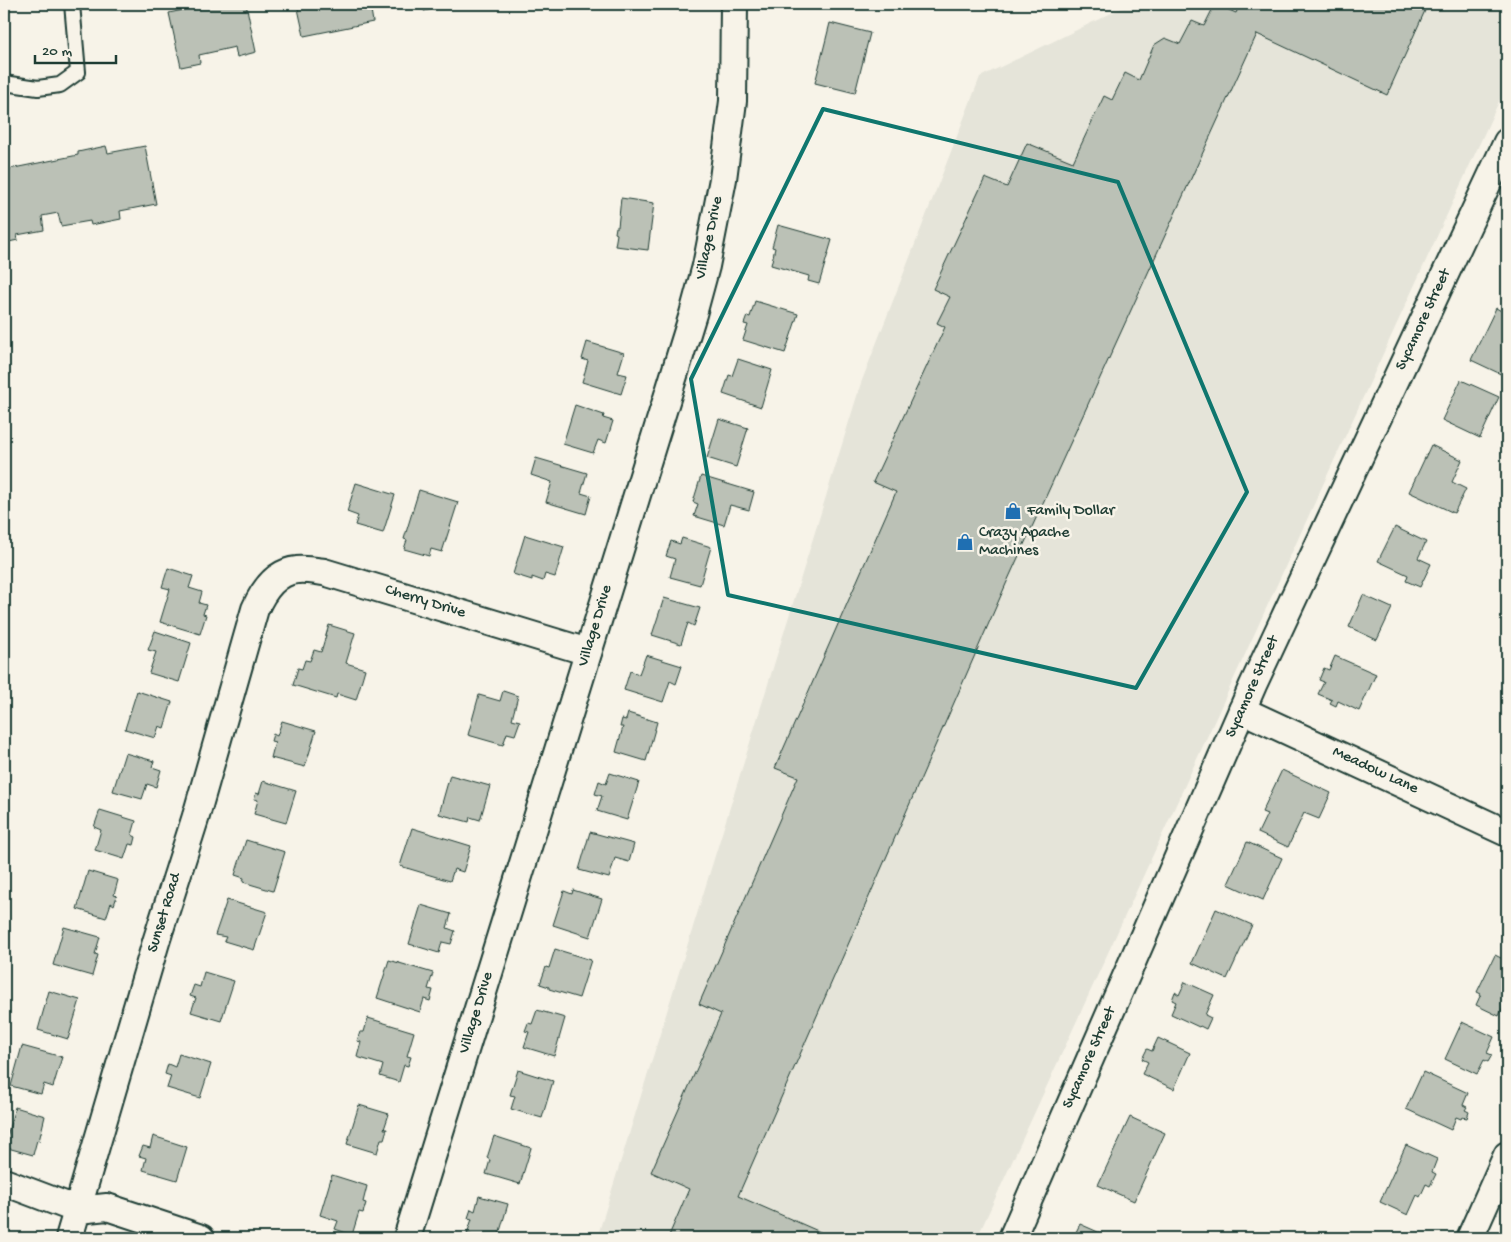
<svg xmlns="http://www.w3.org/2000/svg" width="1511" height="1242" viewBox="0 0 1511 1242" font-family="'Gochi Hand',sans-serif">
	<style>
		.built { fill: #e5e4d9 }
		.building { fill: #bbc1b6; stroke: #1f3d34 }
		.lines { fill: none; stroke-linecap: round; stroke-linejoin: round }
		.lane-casing { stroke: #1f3d34; stroke-width: 18 }
		.street-casing { stroke: #1f3d34; stroke-width: 30 }
		.lane { stroke: #f7f3e8; stroke-width: 14 }
		.street { stroke: #f7f3e8; stroke-width: 26 }
		.marked { fill: none; stroke: #0f766e; stroke-width: 4; stroke-linejoin: round }
		.labels { text-anchor: middle; dominant-baseline: central; stroke-width: 5; stroke-linejoin: round; paint-order: stroke }
		.street-label { font-size: 16px; fill: #1f3d34; stroke: #f7f3e8 }
		.poi-label { font-size: 16px; fill: #1f3d34; stroke: #f7f3e8; text-anchor: start }
	</style>
	<rect width="100%" height="100%" fill="#f7f3e8"/>
	<filter id="ink" filterUnits="userSpaceOnUse"><feTurbulence type="fractalNoise" baseFrequency=".02" numOctaves="2"/><feDisplacementMap in="SourceGraphic" scale="10" xChannelSelector="R" yChannelSelector="G"/><feConvolveMatrix kernelMatrix="1 2 1 2 8 2 1 2 1" color-interpolation-filters="sRGB"/></filter>
	<g filter="url(#ink)">
		<!-- built -->
		<polygon class="built" points="1130,4 1507,4 1507,84 977,1238 597,1238 861,383 980,77"/>
		<!-- building -->
		<g class="building">
			<polygon points="211,4 246,4 256,52 237,57 235,47 199,55 200,63 181,67 169,13"/>
			<polygon points="297,4 370,4 373,22 304,36"/>
			<polygon points="422,4 457,4 424,11"/>
			<polygon points="1215,4 1236,13 1240,4 1428,4 1387,95 1257,34 1006,584 738,1196 834,1238 668,1238 689,1189 651,1172 721,1014 699,1004 798,777 775,768 896,492 873,482 945,327 937,323 950,297 933,289 985,178 1007,187 1027,143 1073,162 1104,96 1112,100 1125,73 1139,80 1154,45 1165,38 1180,44 1192,21 1204,26"/>
			<polygon points="830,23 870,33 855,93 815,83"/>
			<polygon points="106,146 108,153 145,146 156,204 120,211 121,219 91,225 90,221 61,226 58,213 42,216 44,230 17,235 18,240 4,243 4,170 78,155 78,152"/>
			<polygon points="621,198 654,203 648,250 615,246 617,234 615,233 616,227 618,227"/>
			<polygon points="778,225 832,240 819,284 808,281 809,276 771,265 775,248 772,247"/>
			<polygon points="755,301 798,314 785,353 743,340 748,325 744,324 747,316 750,317"/>
			<polygon points="1496,308 1507,314 1507,377 1471,360"/>
			<polygon points="587,342 624,353 618,373 627,375 621,394 582,382 588,361 582,359"/>
			<polygon points="738,359 772,370 761,407 723,394 729,375 732,376"/>
			<polygon points="1461,380 1499,397 1480,438 1442,420"/>
			<polygon points="575,405 604,415 603,418 613,421 606,443 598,440 593,453 563,444"/>
			<polygon points="719,419 748,428 736,467 707,458"/>
			<polygon points="1431,445 1462,460 1452,482 1466,489 1454,513 1409,492"/>
			<polygon points="536,458 587,473 581,493 591,496 586,514 546,502 552,482 531,475"/>
			<polygon points="701,476 754,492 749,510 730,505 724,525 694,516 698,504 693,502"/>
			<polygon points="356,483 395,495 383,533 355,525 358,516 347,512"/>
			<polygon points="419,490 458,502 442,552 431,549 429,556 404,549 407,540 404,539"/>
			<polygon points="1395,527 1426,542 1418,558 1431,564 1420,587 1406,581 1408,575 1378,561"/>
			<polygon points="525,535 564,547 555,577 545,574 543,581 532,577 532,580 513,574"/>
			<polygon points="682,538 711,547 700,585 670,577 675,559 666,556 671,541 680,544"/>
			<polygon points="168,568 193,576 189,588 202,592 199,603 206,605 203,614 206,615 200,634 160,622 170,589 162,587"/>
			<polygon points="1363,595 1392,608 1377,640 1349,627"/>
			<polygon points="664,598 700,608 694,626 688,623 681,644 652,635"/>
			<polygon points="329,625 355,633 346,663 365,669 356,700 337,694 336,698 293,685 298,668 302,669 305,660 310,661 314,650 321,652"/>
			<polygon points="155,631 191,643 179,682 149,673 156,652 148,650"/>
			<polygon points="646,655 682,666 676,684 670,681 663,702 624,690 630,671 639,674"/>
			<polygon points="1335,656 1376,674 1359,711 1338,701 1336,706 1330,703 1332,700 1318,694 1324,682 1319,680 1324,668 1329,670"/>
			<polygon points="137,691 172,702 164,728 159,726 155,738 125,729"/>
			<polygon points="503,691 518,696 512,719 520,721 515,735 507,733 503,745 468,735 479,695 500,701"/>
			<polygon points="628,713 657,722 646,761 616,752 623,727 620,727 622,719 626,720"/>
			<polygon points="282,721 316,731 305,767 271,758 275,742 271,741 273,734 277,736"/>
			<polygon points="125,753 154,761 152,767 161,770 156,787 147,784 142,799 113,791"/>
			<polygon points="1282,770 1331,793 1319,819 1304,813 1288,847 1258,833 1267,814 1262,812"/>
			<polygon points="610,773 639,782 627,820 597,811 602,796 595,794 599,781 606,784"/>
			<polygon points="450,775 490,786 480,820 470,817 469,822 439,814"/>
			<polygon points="263,781 296,791 286,823 254,814 258,800 254,799 256,793 259,794"/>
			<polygon points="100,810 136,821 132,835 136,837 134,845 129,844 124,859 95,850 101,830 94,827"/>
			<polygon points="412,828 471,846 463,872 454,869 450,881 400,866"/>
			<polygon points="590,832 634,844 629,862 615,858 609,878 579,870"/>
			<polygon points="246,840 285,852 273,891 243,882 244,878 235,875"/>
			<polygon points="1247,842 1282,858 1263,900 1228,884"/>
			<polygon points="88,871 118,880 114,895 117,896 114,905 111,903 106,918 77,909"/>
			<polygon points="573,890 602,899 590,937 553,925 564,891 572,894"/>
			<polygon points="227,900 267,912 254,950 224,941 226,937 215,935"/>
			<polygon points="421,905 451,914 447,928 455,931 451,944 442,942 439,953 409,944"/>
			<polygon points="1216,909 1252,925 1227,979 1192,963"/>
			<polygon points="64,927 100,937 95,954 98,955 92,976 53,965"/>
			<polygon points="1507,927 1507,940 1502,938"/>
			<polygon points="555,949 591,960 579,998 549,989 549,987 540,984 546,967 549,968"/>
			<polygon points="1495,955 1507,961 1507,1006 1504,1004 1499,1016 1476,1005 1481,994 1477,992"/>
			<polygon points="389,960 433,973 428,989 433,990 430,1001 424,999 420,1012 377,998"/>
			<polygon points="204,972 234,981 221,1021 191,1012 196,998 190,996 194,985 200,987"/>
			<polygon points="1185,982 1214,995 1205,1015 1211,1018 1206,1029 1200,1026 1199,1027 1171,1014 1176,1002 1172,1000 1175,992 1179,995"/>
			<polygon points="49,991 80,1000 68,1039 38,1030"/>
			<polygon points="537,1010 565,1018 554,1056 524,1047 529,1032 525,1031 528,1023 532,1024"/>
			<polygon points="368,1018 414,1032 407,1056 411,1057 408,1066 404,1065 399,1082 380,1076 383,1065 357,1057 361,1042 357,1041 360,1032 364,1032"/>
			<polygon points="1462,1022 1494,1037 1487,1053 1492,1055 1488,1062 1484,1060 1477,1074 1445,1059"/>
			<polygon points="1158,1038 1190,1053 1174,1089 1142,1074 1148,1062 1142,1059 1147,1049 1152,1051"/>
			<polygon points="22,1046 62,1057 53,1087 44,1084 41,1094 11,1086"/>
			<polygon points="179,1054 211,1064 200,1098 167,1088 171,1076 165,1074 168,1064 175,1067"/>
			<polygon points="518,1070 553,1081 542,1118 511,1109 515,1096 510,1095"/>
			<polygon points="1423,1072 1468,1093 1463,1105 1467,1107 1465,1110 1469,1112 1467,1118 1462,1117 1461,1119 1456,1117 1451,1130 1406,1109"/>
			<polygon points="359,1105 389,1114 384,1129 387,1129 384,1139 381,1139 377,1153 347,1144"/>
			<polygon points="15,1107 45,1116 39,1141 37,1140 33,1155 4,1147"/>
			<polygon points="1130,1117 1165,1133 1134,1201 1098,1185"/>
			<polygon points="153,1136 187,1147 177,1180 143,1170 146,1158 139,1156 143,1146 150,1148"/>
			<polygon points="494,1136 531,1148 520,1184 486,1174 490,1160 487,1158"/>
			<polygon points="1406,1145 1437,1159 1432,1172 1436,1174 1430,1186 1426,1184 1420,1197 1417,1195 1408,1215 1380,1202"/>
			<polygon points="332,1175 367,1186 363,1202 366,1203 363,1213 359,1212 352,1235 335,1229 338,1221 320,1215"/>
			<polygon points="479,1196 508,1204 498,1238 481,1238 467,1234 472,1219 468,1218 471,1209 475,1211"/>
			<polygon points="1080,1224 1107,1236 1106,1238 1066,1238 1067,1236 1073,1238"/>
			<polygon points="4,1232 10,1234 9,1238 4,1238"/>
		</g>
		<g class="lines">
			<!-- lane casing -->
			<g class="lane-casing">
				<polyline id="lane" points="4,83 38,88 60,85 78,72 72,4"/>
			</g>
			<!-- street casing -->
			<g class="street-casing">
				<g id="street">
					<polyline points="1242,710 1507,833"/>
					<polyline points="4,1182 78,1210 107,1207 201,1238"/>
					<path d="M69 1238 156 942 196 816 255 609C263 591 275 572 297 570 305 569 316 571 324 572L588 652"/>
					<polyline points="407,1238 693,314 706,266 723,179 733,101 734,4"/>
					<polyline points="1012,1238 1253,685 1507,142"/>
					<polyline points="1470,1238 1507,1155"/>
				</g>
			</g>
			<!-- lane -->
			<use href="#lane" class="lane"/>
			<!-- street -->
			<use href="#street" class="street"/>
		</g>
	</g>
	<!-- marked area -->
	<path class="marked" d="M823 109 1118 182 1247 492 1136 688 728 595 691 379Z"/>
	<!-- icons -->
	<defs>
		<g id="shop-bare" transform="scale(1.35)"><path d="M-5-2.5h2.3a2.7 3.5 0 0 1 5.4 0H5L5.5 6h-11ZM-1.5-2.5h3a1.5 2.3 0 0 0-3 0Z" fill="#1f6fb2" stroke="#f7f3e8" stroke-width="2.5" paint-order="stroke"/></g>
	</defs>
	<g fill-rule="evenodd">
		<use href="#shop-bare" x="1013" y="511"/>
		<use href="#shop-bare" x="965" y="542"/>
	</g>
	<g class="labels">
		<!-- street labels -->
		<g class="street-label">
			<text transform="translate(710 238) rotate(-78)">Village Drive</text>
			<text transform="translate(1424 320) rotate(-65)">Sycamore Street</text>
			<text transform="translate(425 602) rotate(17)">Cherry Drive</text>
			<text transform="translate(596 626) rotate(-73)">Village Drive</text>
			<text transform="translate(1253 687) rotate(-66)">Sycamore Street</text>
			<text transform="translate(1375 771) rotate(25)">Meadow Lane</text>
			<text transform="translate(165 913) rotate(-73)">Sunset Road</text>
			<text transform="translate(477 1013) rotate(-73)">Village Drive</text>
			<text transform="translate(1090 1058) rotate(-66)">Sycamore Street</text>
		</g>
		<!-- poi labels -->
		<g class="poi-label">
			<text x="1027" y="511">Family Dollar</text>
			<text x="979" y="533">Crazy Apache<tspan x="979" dy="18">Machines</tspan></text>
		</g>
	</g>
	<!-- margin -->
	<rect width="1511" height="1242" fill="none" stroke="#f7f3e8" stroke-width="20"/>
	<rect x="10" y="10" width="1491" height="1222" fill="none" stroke="#1f3d34" stroke-width="2" filter="url(#ink)"/>
	<!-- scale -->
	<path d="M35 55v8h81v-8" fill="none" stroke="#1f3d34" stroke-width="2.5"/>
	<text x="42" y="55" font-size="15" fill="#1f3d34" stroke="#f7f3e8" stroke-width="4" paint-order="stroke">20 m</text>
</svg>
